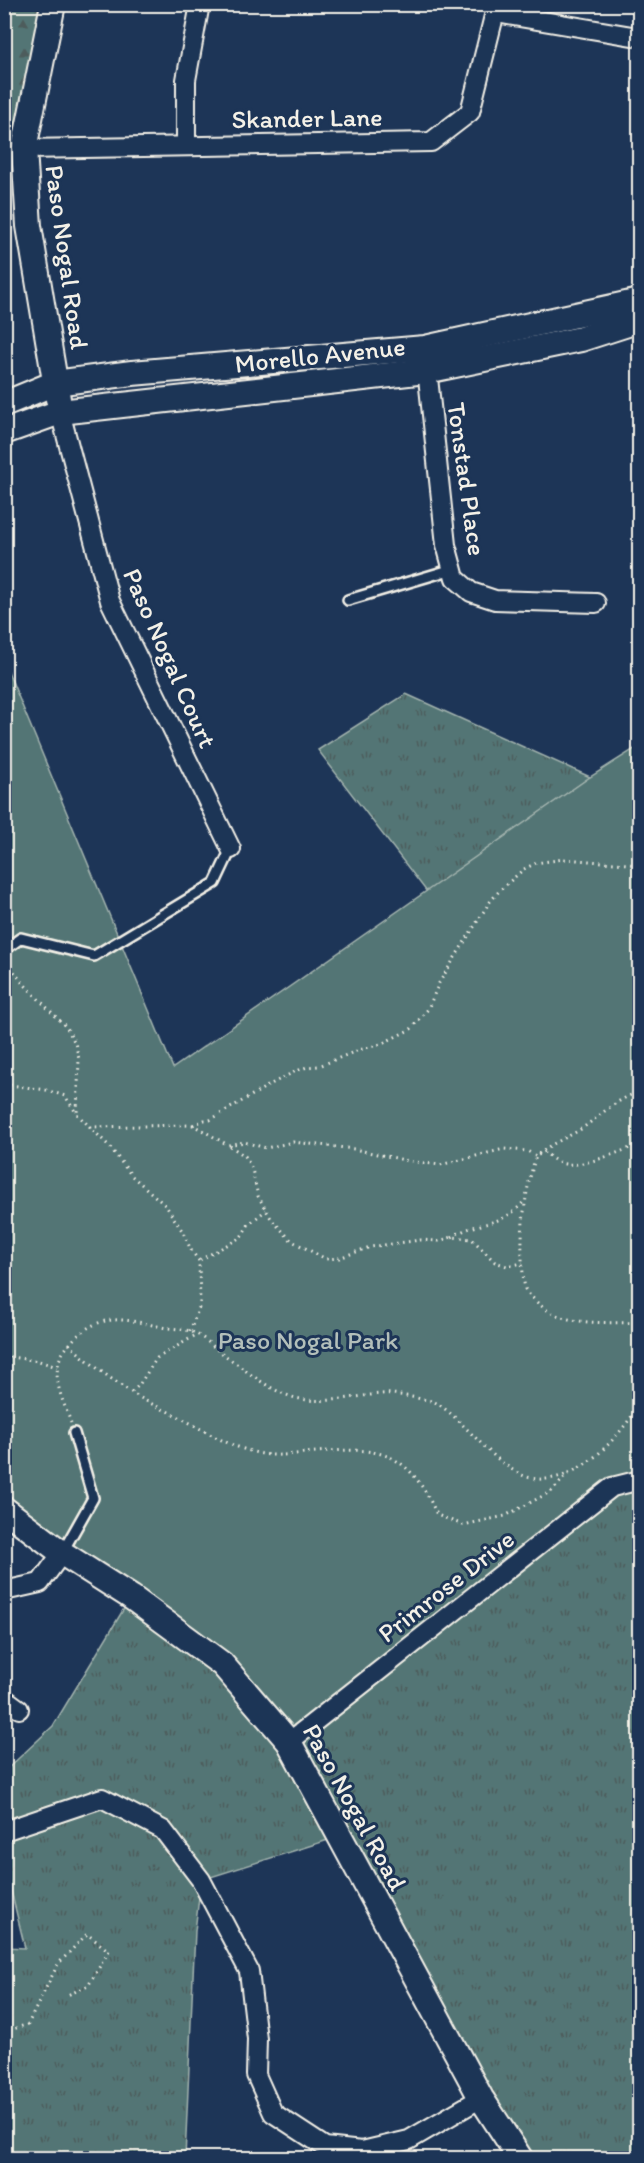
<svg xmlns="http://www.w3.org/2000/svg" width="644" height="2163" viewBox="0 0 644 2163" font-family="Itim,sans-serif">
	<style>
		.grass { fill: url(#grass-tufts); stroke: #a3b3ae; stroke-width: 1.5 }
		.forest { fill: url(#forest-firs); stroke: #a3b3ae; stroke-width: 1.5 }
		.park { fill: #527575; stroke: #a3b3ae; stroke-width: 1.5 }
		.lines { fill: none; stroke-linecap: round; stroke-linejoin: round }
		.lane-casing { stroke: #f4f1e8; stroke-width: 14 }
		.street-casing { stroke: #f4f1e8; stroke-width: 22 }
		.secondary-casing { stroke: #f4f1e8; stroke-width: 28 }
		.path { stroke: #f4f1e8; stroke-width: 3; stroke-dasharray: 1.5 4.5; stroke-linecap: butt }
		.lane { stroke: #1d3557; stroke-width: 9 }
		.street { stroke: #1d3557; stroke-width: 18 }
		.secondary { stroke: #1d3557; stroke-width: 24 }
		.labels { text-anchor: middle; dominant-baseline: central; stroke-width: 6; stroke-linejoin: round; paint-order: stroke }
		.street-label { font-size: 26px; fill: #f4f1e8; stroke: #1d3557 }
		.park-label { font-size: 26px; fill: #b3bfba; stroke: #1d3557 }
	</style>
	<defs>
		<pattern id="grass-tufts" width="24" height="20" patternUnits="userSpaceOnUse" patternTransform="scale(1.5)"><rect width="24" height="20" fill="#527575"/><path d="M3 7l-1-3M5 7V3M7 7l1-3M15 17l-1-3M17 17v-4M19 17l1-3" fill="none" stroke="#4d5c5b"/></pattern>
		<pattern id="forest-firs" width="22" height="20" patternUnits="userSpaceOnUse" patternTransform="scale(1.5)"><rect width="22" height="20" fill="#527575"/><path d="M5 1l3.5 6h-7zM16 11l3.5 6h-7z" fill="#4d5c5b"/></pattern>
	</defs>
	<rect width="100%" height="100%" fill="#1d3557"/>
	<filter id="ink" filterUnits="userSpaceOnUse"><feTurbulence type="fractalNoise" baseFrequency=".0167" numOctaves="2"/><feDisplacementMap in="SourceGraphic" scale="12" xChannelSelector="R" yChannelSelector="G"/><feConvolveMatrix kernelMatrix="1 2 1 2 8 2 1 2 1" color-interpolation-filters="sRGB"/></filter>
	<g filter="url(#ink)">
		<!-- grass -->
		<g class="grass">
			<polygon points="406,694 590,777 427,892 318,750"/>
			<polygon points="639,1480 639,2158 520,2158 341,1836 201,1880 195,1931 185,2158 5,2158 5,1947 25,1948 5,1866 5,1771 53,1726 131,1597"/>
		</g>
		<!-- forest -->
		<polygon class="forest" points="4,5 53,5 24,149 5,145"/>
		<!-- park -->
		<polygon class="park" points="4,662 173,1068 590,777 639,746 639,1480 611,1487 289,1742 222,1664 5,1509"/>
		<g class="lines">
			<!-- lane casing -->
			<g class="lane-casing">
				<g id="lane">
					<polyline points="348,600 453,569"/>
					<polyline points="4,950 21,938 94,956 215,883 231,849"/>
					<polyline points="62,1553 93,1498 74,1433"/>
				</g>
			</g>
			<!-- street casing -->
			<g class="street-casing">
				<g id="street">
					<polyline points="496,13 638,37"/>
					<polyline points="186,145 186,80 200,4"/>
					<polyline points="24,149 431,142 470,112 497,4"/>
					<polyline points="426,359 446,545 455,578 471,592 495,600 596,603"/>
					<polyline points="60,412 110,601 231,849"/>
					<polyline points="4,1591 40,1583 62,1553"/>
					<polyline points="4,1698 19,1709"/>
					<polyline points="289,1742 612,1487 640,1480"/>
					<polyline points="4,1831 102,1798 163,1830 201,1880 249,1971 257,2039 256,2075 273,2113 325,2147 362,2151 409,2140 481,2098"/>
				</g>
			</g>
			<!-- secondary casing -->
			<g class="secondary-casing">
				<g id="secondary">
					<polyline points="53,4 24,149 29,226 58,399"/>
					<polyline points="4,404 55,383 132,373 425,348 640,301"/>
					<polyline points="4,432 60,412 426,371 581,339 640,320"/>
					<polyline points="4,1509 62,1553 131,1597 222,1664 289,1742 481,2098 520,2158"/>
				</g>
			</g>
			<!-- path -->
			<g class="path">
				<polyline points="7,962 21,981 67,1028 75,1043 79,1059 77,1114"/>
				<polyline points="4,1084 46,1090 65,1096 77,1114 90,1127"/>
				<polyline points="193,1125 204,1120 210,1120 271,1084 294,1072 307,1067 319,1066 359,1050 381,1044 411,1029 428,1009 439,983 489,903 500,890 524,869 536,863 564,859 640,865"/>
				<path d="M640 1144C622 1151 584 1167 566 1164 557 1163 552 1159 545 1152L536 1156C523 1196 518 1247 525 1289 556 1330 593 1321 640 1323"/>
				<polyline points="230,1146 245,1156 252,1169 258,1196 272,1220 292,1241 326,1259 339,1258 370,1247 420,1240 439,1241 452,1237 472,1239 495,1262 507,1266 523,1263"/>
				<path d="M452 1237C479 1219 502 1229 525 1200"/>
				<polyline points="200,1260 241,1237 249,1224 266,1210"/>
				<path d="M190 1331 200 1305 199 1261 191 1250 183 1232 166 1206 132 1176 109 1146 90 1127 193 1125 228 1145 244 1142 266 1148 293 1142 354 1149 409 1161 440 1165 504 1149 527 1151 536 1156C550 1143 568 1138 584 1127 602 1114 618 1098 640 1092"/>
				<path d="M69 1344C88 1362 109 1378 131 1392 147 1403 166 1410 183 1419 206 1432 229 1446 254 1452 271 1457 286 1455 304 1453 373 1447 406 1444 437 1515L463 1525 505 1516 552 1491 568 1474"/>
				<polyline points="4,1356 39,1361 57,1367"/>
				<polyline points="132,1392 139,1385 157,1358 196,1335"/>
				<path d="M71 1423C65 1405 54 1385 58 1366 59 1355 67 1347 74 1339 102 1311 128 1320 162 1327 171 1329 181 1328 189 1331 200 1334 210 1344 219 1351 242 1367 268 1391 296 1398 324 1405 353 1396 381 1394 394 1393 405 1396 417 1398 425 1400 432 1400 438 1404 468 1423 502 1477 538 1479 580 1482 620 1436 640 1404"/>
				<polyline points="4,2032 28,2024 58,1964 87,1934 109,1951 88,1986 65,1996"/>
			</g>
			<!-- lane -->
			<use href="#lane" class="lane"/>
			<!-- street -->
			<use href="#street" class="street"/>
			<!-- secondary -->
			<use href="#secondary" class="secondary"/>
		</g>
	</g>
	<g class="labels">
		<!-- street labels -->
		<g class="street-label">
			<text transform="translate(307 118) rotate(-1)">Skander Lane</text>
			<text transform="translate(67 257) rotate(82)">Paso Nogal Road</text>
			<text transform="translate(320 355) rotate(-6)">Morello Avenue</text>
			<text transform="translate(467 479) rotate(82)">Tonstad Place</text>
			<text transform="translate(170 658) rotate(66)">Paso Nogal Court</text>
			<text transform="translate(446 1586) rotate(-38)">Primrose Drive</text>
			<text transform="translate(355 1807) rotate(61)">Paso Nogal Road</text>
		</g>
		<!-- park labels -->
		<g class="park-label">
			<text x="308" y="1340">Paso Nogal Park</text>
		</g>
	</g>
	<!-- margin -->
	<rect width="644" height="2163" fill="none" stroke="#1d3557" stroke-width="24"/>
	<rect x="12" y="12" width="620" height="2139" fill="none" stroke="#f4f1e8" stroke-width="2" filter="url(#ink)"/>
</svg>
